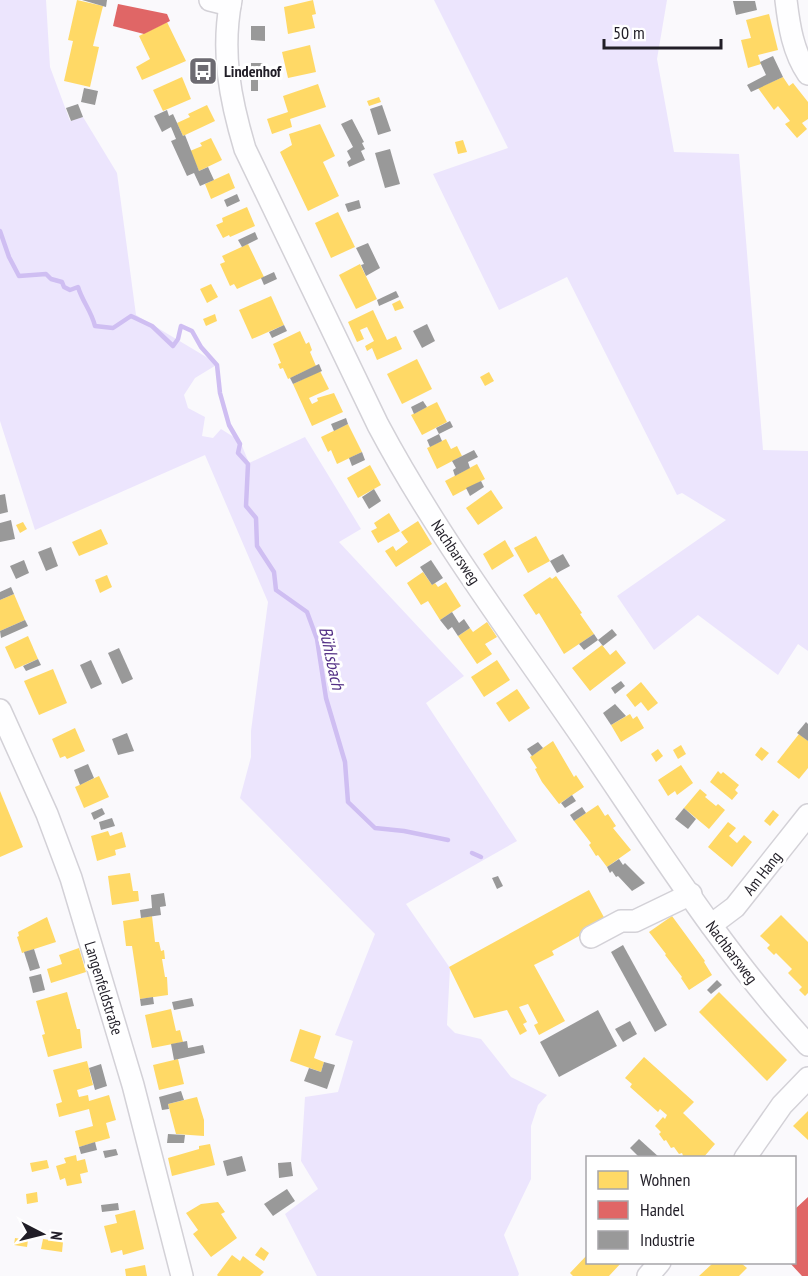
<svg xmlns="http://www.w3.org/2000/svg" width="808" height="1276" viewBox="0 0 808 1276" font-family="'PT Sans Narrow',sans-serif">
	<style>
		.green { fill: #ece5fd }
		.homes { fill: #ffd966 }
		.shops { fill: #e06666 }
		.industry { fill: #999 }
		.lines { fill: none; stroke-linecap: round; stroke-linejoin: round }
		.stream { stroke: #cfbef2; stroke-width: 4.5 }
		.minor-casing { stroke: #d3d1d7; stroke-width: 24 }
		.minor { stroke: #fefeff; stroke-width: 21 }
		.labels { text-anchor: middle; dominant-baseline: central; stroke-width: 6; stroke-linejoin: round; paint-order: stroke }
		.poi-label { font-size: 16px; font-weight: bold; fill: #211e27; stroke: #fff; text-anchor: start }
		.street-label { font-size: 16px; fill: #211e27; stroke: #fff }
		.water-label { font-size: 18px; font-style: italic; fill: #533085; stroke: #fff }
	</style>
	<rect width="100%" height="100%" fill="#faf9fc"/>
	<!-- green -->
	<g class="green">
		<polygon points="0,0 46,0 50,67 70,121 83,117 117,173 136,315 218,364 195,378 184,395 188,408 205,417 202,436 213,438 221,429 240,441 249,463 305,437 361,529 339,542 464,676 426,703 517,841 406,904 450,968 447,1025 455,1033 481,1039 511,1077 547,1095 538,1105 531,1126 531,1179 504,1235 519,1274 518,1276 317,1276 285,1214 318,1189 301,1161 305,1097 338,1092 353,1041 335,1035 375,934 240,798 251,757 251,731 268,602 205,455 35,530 0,421"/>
		<polygon points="434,0 667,0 657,59 674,152 739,154 763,450 808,451 808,651 798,644 778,675 698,615 654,650 617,596 726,520 682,493 677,495 567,277 499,310 433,174 508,148"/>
	</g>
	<!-- homes -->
	<g class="homes">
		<polygon points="77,0 103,6 93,46 99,47 90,87 64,81 73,41 68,40"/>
		<polygon points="313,0 316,14 312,15 315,28 288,34 284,7"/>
		<polygon points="769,14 778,50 758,55 761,64 748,68 741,40 751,38 746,20"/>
		<polygon points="167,22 186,61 142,80 136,67 150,59 139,36"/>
		<polygon points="310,45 316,72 288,78 282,52"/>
		<polygon points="182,77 191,99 163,111 153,90"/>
		<polygon points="783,77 789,86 793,83 808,102 808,119 802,123 807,129 797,138 785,124 790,121 778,106 774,110 758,88"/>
		<polygon points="318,84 326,107 290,119 292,127 272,134 267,119 288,112 283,96"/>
		<polygon points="379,97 381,102 369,106 367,101"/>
		<polygon points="207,105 215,121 183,136 177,123 190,117 188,114"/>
		<polygon points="320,124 335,156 323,162 339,196 308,211 280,152 292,145 289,134"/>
		<polygon points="211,138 222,160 199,171 190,151 202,146 200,143"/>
		<polygon points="463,140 467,152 458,154 455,142"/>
		<polygon points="229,173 235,188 211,199 205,184"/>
		<polygon points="247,207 255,226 230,237 229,235 223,238 216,225 223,222 222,218"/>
		<polygon points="338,212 355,247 331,258 315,223"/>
		<polygon points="248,244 264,277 237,289 234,284 230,286 220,264 225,262 222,256"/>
		<polygon points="360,264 377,299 356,309 339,275"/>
		<polygon points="211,284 218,297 207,303 200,289"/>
		<polygon points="271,296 284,325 252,339 239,310"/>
		<polygon points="400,300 404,308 395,311 392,304"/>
		<polygon points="373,310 387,340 396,336 402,349 377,360 372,348 367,351 365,346 374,341 367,327 360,330 364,339 357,342 348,322"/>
		<polygon points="215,314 217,321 206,326 203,319"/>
		<polygon points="300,331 306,344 309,342 312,350 310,352 316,366 288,379 283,368 280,369 278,364 281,363 273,344"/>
		<polygon points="417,359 432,389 402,404 387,374"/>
		<polygon points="320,371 329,389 309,398 312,404 318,401 317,398 334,393 343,412 312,426 293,384"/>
		<polygon points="489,372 494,381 485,386 480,377"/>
		<polygon points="437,402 447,422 422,435 411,415"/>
		<polygon points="348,424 362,452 337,464 331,450 328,452 321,437"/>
		<polygon points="446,439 451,449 457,446 462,456 437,469 427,448"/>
		<polygon points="477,464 485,479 453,496 445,481"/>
		<polygon points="370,465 381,485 358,498 347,478"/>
		<polygon points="491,490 503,508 478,525 466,508"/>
		<polygon points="389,513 400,531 378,543 371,531 377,528 374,523"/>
		<polygon points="418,521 432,544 396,567 385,551 393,546 396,551 408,542 401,532"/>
		<polygon points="23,522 27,529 20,533 16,525"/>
		<polygon points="101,529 108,544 79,556 72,542"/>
		<polygon points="536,536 550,561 528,573 514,548"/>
		<polygon points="505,540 514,556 492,570 483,554"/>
		<polygon points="423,572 432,585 435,583 438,587 446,582 461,606 440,620 428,601 421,605 407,583"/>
		<polygon points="107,575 112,587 100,593 95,580"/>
		<polygon points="556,576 582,613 580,614 594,634 564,654 539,613 536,615 523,595 550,577 552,579"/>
		<polygon points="14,594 25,620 0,631 0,600"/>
		<polygon points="487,622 497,637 485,644 492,654 477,664 458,636 470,628 473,632"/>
		<polygon points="28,636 38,659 15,669 5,647"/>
		<polygon points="602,645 610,655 616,650 626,663 590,691 572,668"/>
		<polygon points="497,660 510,680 484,697 471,677"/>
		<polygon points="53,669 67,703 39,715 24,681"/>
		<polygon points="641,682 658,703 648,711 641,702 635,707 626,695"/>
		<polygon points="517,689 530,708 509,722 496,703"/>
		<polygon points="630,714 633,719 637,716 644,728 621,742 611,725"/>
		<polygon points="75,728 85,751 67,759 65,756 60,758 52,739"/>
		<polygon points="799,734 808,741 808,768 799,779 777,762"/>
		<polygon points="553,741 574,777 576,775 584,787 559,804 542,782 535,769 537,768 530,757"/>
		<polygon points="681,745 686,754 678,759 673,750"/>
		<polygon points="761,747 769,753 762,761 755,755"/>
		<polygon points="658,749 663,756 656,762 651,754"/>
		<polygon points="681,765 693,783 677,795 675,791 668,796 658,780"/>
		<polygon points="718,771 721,774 723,772 739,785 735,790 738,793 732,800 710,782"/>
		<polygon points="99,776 109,797 84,808 75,787"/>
		<polygon points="700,789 707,795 705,797 716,806 718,804 725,810 709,829 684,808"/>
		<polygon points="0,791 23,847 0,857"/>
		<polygon points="598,805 605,816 608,814 616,826 613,828 631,850 607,867 598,855 596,856 589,845 591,843 574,821"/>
		<polygon points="773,810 779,815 770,826 764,821"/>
		<polygon points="728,822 736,828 729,836 737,843 744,835 752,842 732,867 708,847"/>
		<polygon points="108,831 110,836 122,832 126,847 115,850 116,855 97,861 91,836"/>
		<polygon points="130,873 133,891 138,891 139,901 112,905 108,876"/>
		<polygon points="589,890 606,921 552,951 554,955 534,965 565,1021 539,1035 534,1025 538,1023 528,1004 519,1007 527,1022 523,1024 527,1031 520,1035 507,1010 474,1018 449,967"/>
		<polygon points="781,915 808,942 808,993 805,996 799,990 802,987 788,973 792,969 776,953 774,955 767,948 770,945 760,936"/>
		<polygon points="152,916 155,942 159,942 161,951 164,950 165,959 162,959 165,977 167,977 168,995 140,999 132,946 126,946 123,921"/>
		<polygon points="672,916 705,961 704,962 712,975 689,990 681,978 682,977 665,955 666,954 649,932"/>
		<polygon points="47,917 56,942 22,953 17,937 19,936 18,932"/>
		<polygon points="79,948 86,972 51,983 47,969 62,964 59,955"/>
		<polygon points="67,992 77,1029 80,1029 82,1048 48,1057 42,1035 45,1034 36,1001"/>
		<polygon points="719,992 787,1060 767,1081 699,1012"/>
		<polygon points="171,1009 176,1031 180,1030 183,1042 152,1048 145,1015"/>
		<polygon points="300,1029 321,1036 314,1058 324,1062 321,1072 290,1061"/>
		<polygon points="644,1057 694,1102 683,1113 715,1144 703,1158 684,1158 682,1153 679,1154 674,1147 671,1148 666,1140 664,1141 659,1134 661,1132 655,1126 663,1117 665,1119 667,1115 660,1109 658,1112 630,1087 632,1084 625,1078"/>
		<polygon points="178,1059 184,1084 159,1090 153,1065"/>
		<polygon points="87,1061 93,1085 77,1090 79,1097 88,1095 89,1101 109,1095 116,1120 106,1123 110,1138 79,1147 75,1131 93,1126 89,1109 59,1117 56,1104 62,1102 53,1070"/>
		<polygon points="197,1097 204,1120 204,1136 176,1134 168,1104"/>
		<polygon points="808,1111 808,1140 793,1126"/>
		<polygon points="210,1144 215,1165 172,1176 168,1158 199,1149 199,1146"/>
		<polygon points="76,1155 77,1161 85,1159 88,1172 80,1174 82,1183 67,1186 65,1178 60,1180 56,1166 66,1163 64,1158"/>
		<polygon points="47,1160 49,1168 32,1172 30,1163"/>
		<polygon points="37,1192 38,1202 27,1204 26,1194"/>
		<polygon points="218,1202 225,1212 221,1214 237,1238 211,1257 193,1234 198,1230 186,1213 201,1204"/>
		<polygon points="135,1210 144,1249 123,1255 122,1250 111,1253 104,1226 117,1223 115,1215"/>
		<polygon points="15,1238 28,1240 27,1247 14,1245"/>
		<polygon points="43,1239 63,1242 62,1252 41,1249"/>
		<polygon points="261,1247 269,1253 264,1261 255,1255"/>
		<polygon points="588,1254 588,1263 621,1263 609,1276 573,1276 570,1273"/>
		<polygon points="232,1255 240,1261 243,1256 264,1272 260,1276 218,1276 217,1275"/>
		<polygon points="713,1263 741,1263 747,1268 739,1276 699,1276"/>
		<polygon points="145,1265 147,1276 126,1276 125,1269"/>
	</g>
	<!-- shops -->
	<g class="shops">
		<polygon points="118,4 167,14 170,21 144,34 113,26"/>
		<polygon points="808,1197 808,1276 802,1276 789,1262 794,1262 794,1210"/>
	</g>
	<!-- industry -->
	<g class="industry">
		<polygon points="82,0 107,0 106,7"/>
		<polygon points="733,1 755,1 757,10 736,15"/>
		<polygon points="251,26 265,26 265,41 251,40"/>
		<polygon points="773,56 783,77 751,92 747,85 766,75 760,62"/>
		<polygon points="251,63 265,63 266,77 258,77 258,91 251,91"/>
		<polygon points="84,88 98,91 95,105 81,102"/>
		<polygon points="78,104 83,117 71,121 66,108"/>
		<polygon points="382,105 391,131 378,135 370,109"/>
		<polygon points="167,110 169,116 173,114 183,136 185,135 199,171 208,167 214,180 200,186 194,173 187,176 171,141 176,139 171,127 162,132 154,116"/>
		<polygon points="352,119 364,142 362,143 365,149 361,151 365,160 349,167 347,162 351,159 347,151 353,147 341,124"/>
		<polygon points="390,149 400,184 385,188 375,153"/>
		<polygon points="237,194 240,201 227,207 224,200"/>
		<polygon points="359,200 361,208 348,212 345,204"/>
		<polygon points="255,232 258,239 242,247 238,240"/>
		<polygon points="368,243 380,268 366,276 361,265 364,264 356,248"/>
		<polygon points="274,272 277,279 264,285 261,278"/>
		<polygon points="396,291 399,297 379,306 377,300"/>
		<polygon points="427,324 435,341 422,348 413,331"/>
		<polygon points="284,325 287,331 272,338 269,332"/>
		<polygon points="319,364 322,371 293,384 290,378"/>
		<polygon points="423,401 427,407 414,414 411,407"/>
		<polygon points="346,418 348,424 334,431 331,424"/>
		<polygon points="450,421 453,427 439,434 436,428"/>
		<polygon points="439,434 442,441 430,447 427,440"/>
		<polygon points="474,450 478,457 468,462 470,468 455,476 453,470 456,468 452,461"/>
		<polygon points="362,452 365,460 352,466 349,458"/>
		<polygon points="481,481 484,487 470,496 466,488"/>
		<polygon points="374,489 381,501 369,509 362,497"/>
		<polygon points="5,494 8,512 0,514 0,495"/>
		<polygon points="11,520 15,539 0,542 0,523"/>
		<polygon points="51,547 58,566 46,571 38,552"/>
		<polygon points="563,554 570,566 557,573 550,561"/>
		<polygon points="24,560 29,573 16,579 10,566"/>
		<polygon points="431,560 443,578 432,585 420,567"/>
		<polygon points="11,587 14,594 0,600 0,592"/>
		<polygon points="452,612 459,623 464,619 470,628 458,636 452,627 448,630 440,620"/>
		<polygon points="25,620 28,626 1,638 0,631"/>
		<polygon points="612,629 617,635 603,646 598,640"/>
		<polygon points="594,634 598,640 584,650 579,644"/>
		<polygon points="119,648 133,679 122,684 108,653"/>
		<polygon points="38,659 41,665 26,671 23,666"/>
		<polygon points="91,660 102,684 91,689 80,665"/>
		<polygon points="621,681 625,686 615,694 611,688"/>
		<polygon points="615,704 626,716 611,725 603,713"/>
		<polygon points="806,722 808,724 808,741 797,733"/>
		<polygon points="127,733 134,751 118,755 112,739"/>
		<polygon points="538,742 543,748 532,756 527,749"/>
		<polygon points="88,764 94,778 80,785 74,770"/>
		<polygon points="572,795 576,801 565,808 561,803"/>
		<polygon points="582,807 586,813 574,821 570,815"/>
		<polygon points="102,808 105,814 94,820 91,813"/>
		<polygon points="684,808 696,819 688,829 675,819"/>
		<polygon points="112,818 115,826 101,830 99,822"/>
		<polygon points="619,859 623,865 625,863 645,883 632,891 618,876 616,877 612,871 610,873 607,867"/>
		<polygon points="498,876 503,886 497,889 492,878"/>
		<polygon points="164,893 166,906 160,907 161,915 141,918 140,910 152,908 151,895"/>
		<polygon points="623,945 667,1025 655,1032 611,952"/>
		<polygon points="34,949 40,968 30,971 24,952"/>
		<polygon points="41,974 45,990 33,993 29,977"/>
		<polygon points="717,980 722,985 711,994 707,990"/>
		<polygon points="153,997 154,1004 141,1006 140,999"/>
		<polygon points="192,998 194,1006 174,1010 172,1002"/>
		<polygon points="598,1010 617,1046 559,1077 540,1042"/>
		<polygon points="630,1021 637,1034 623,1042 615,1029"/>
		<polygon points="187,1041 188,1048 203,1045 205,1053 174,1060 171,1044"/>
		<polygon points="324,1062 335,1065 327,1089 304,1081 309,1068 321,1072"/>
		<polygon points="101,1064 107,1086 95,1090 89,1068"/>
		<polygon points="181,1091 184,1100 168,1104 169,1109 162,1110 159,1097"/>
		<polygon points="168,1134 185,1135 184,1143 167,1143"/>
		<polygon points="639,1139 660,1158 640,1158 630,1148"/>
		<polygon points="95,1142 97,1150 81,1154 79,1147"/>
		<polygon points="116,1149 118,1155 105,1158 103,1151"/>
		<polygon points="242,1156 246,1171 227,1176 223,1161"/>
		<polygon points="291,1162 293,1176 279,1178 278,1163"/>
		<polygon points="287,1189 295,1201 273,1216 264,1204"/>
		<polygon points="118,1203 119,1210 102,1212 101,1205"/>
	</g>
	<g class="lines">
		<!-- stream -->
		<g class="stream">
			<path d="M0 231 9 257 19 276 46 274 51 279 62 282 64 287 70 290 78 287C83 303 91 310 95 326L113 328 131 316 152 326 173 346 178 339 181 326 192 331 201 347 217 365 220 393 229 425 240 444 238 453 248 464 246 506 256 518 257 546 274 572 276 590 307 612 317 639 326 698 345 762 348 802 375 828 404 831 448 840"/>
			<polyline points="472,853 481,857"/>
		</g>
		<!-- minor casing -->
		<g class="minor-casing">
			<g id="minor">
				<polyline points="210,0 230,5"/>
				<path d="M231 0C221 52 230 99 245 149L378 425C436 534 512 635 582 737 654 842 722 952 808 1045"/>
				<path d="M786 0C789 26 793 52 808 74"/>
				<polyline points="0,710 47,814 71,878 133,1085 182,1276"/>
				<polyline points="711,925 735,907 808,815"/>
				<polyline points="591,937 621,921 635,921 691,894"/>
				<polyline points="745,1158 782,1105 808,1078"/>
				<polyline points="648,1276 660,1262"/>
			</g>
		</g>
		<!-- minor -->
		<use href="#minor" class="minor"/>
	</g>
	<!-- icons -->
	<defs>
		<g id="bus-square" transform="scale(1.5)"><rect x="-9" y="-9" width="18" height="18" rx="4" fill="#6d6b72" stroke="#fff"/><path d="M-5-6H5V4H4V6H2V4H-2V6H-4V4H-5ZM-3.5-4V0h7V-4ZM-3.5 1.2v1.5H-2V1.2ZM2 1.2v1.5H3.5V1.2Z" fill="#fff"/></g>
	</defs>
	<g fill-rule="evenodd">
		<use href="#bus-square" x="203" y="71"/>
	</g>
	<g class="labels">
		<!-- poi labels -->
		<g class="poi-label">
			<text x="224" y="71">Lindenhof</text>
		</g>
		<!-- street labels -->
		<g class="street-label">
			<text transform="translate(456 552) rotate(56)">Nachbarsweg</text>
			<text transform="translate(762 873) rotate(-52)">Am Hang</text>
			<text transform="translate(732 952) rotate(53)">Nachbarsweg</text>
			<text transform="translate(104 988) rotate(73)">Langenfeldstraße</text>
		</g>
		<!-- water labels -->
		<g class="water-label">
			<text transform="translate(332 658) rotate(78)">Bühlsbach</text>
		</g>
	</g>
	<!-- legend -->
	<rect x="586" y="1156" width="210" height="108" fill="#ffffff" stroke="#a6a5a9" stroke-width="1.5"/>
	<rect x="598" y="1171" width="30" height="18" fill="#ffd966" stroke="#a6a5a9" stroke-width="1.5"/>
	<text x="640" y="1186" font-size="18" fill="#211e27">Wohnen</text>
	<rect x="598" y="1201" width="30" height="18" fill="#e06666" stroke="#a6a5a9" stroke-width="1.5"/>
	<text x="640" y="1216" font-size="18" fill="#211e27">Handel</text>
	<rect x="598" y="1231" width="30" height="18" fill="#999999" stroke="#a6a5a9" stroke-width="1.5"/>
	<text x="640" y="1246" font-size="18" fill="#211e27">Industrie</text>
	<!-- north arrow -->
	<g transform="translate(42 1234) rotate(97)" stroke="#ffffff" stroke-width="4.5" paint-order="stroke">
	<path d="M0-4.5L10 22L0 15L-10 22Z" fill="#211e27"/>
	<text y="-9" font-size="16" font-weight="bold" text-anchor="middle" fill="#211e27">N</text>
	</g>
	<!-- scale -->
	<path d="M604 39v9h117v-9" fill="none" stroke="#211e27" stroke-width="3"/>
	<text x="613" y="39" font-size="18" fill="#211e27" stroke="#ffffff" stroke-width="4.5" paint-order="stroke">50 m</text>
</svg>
